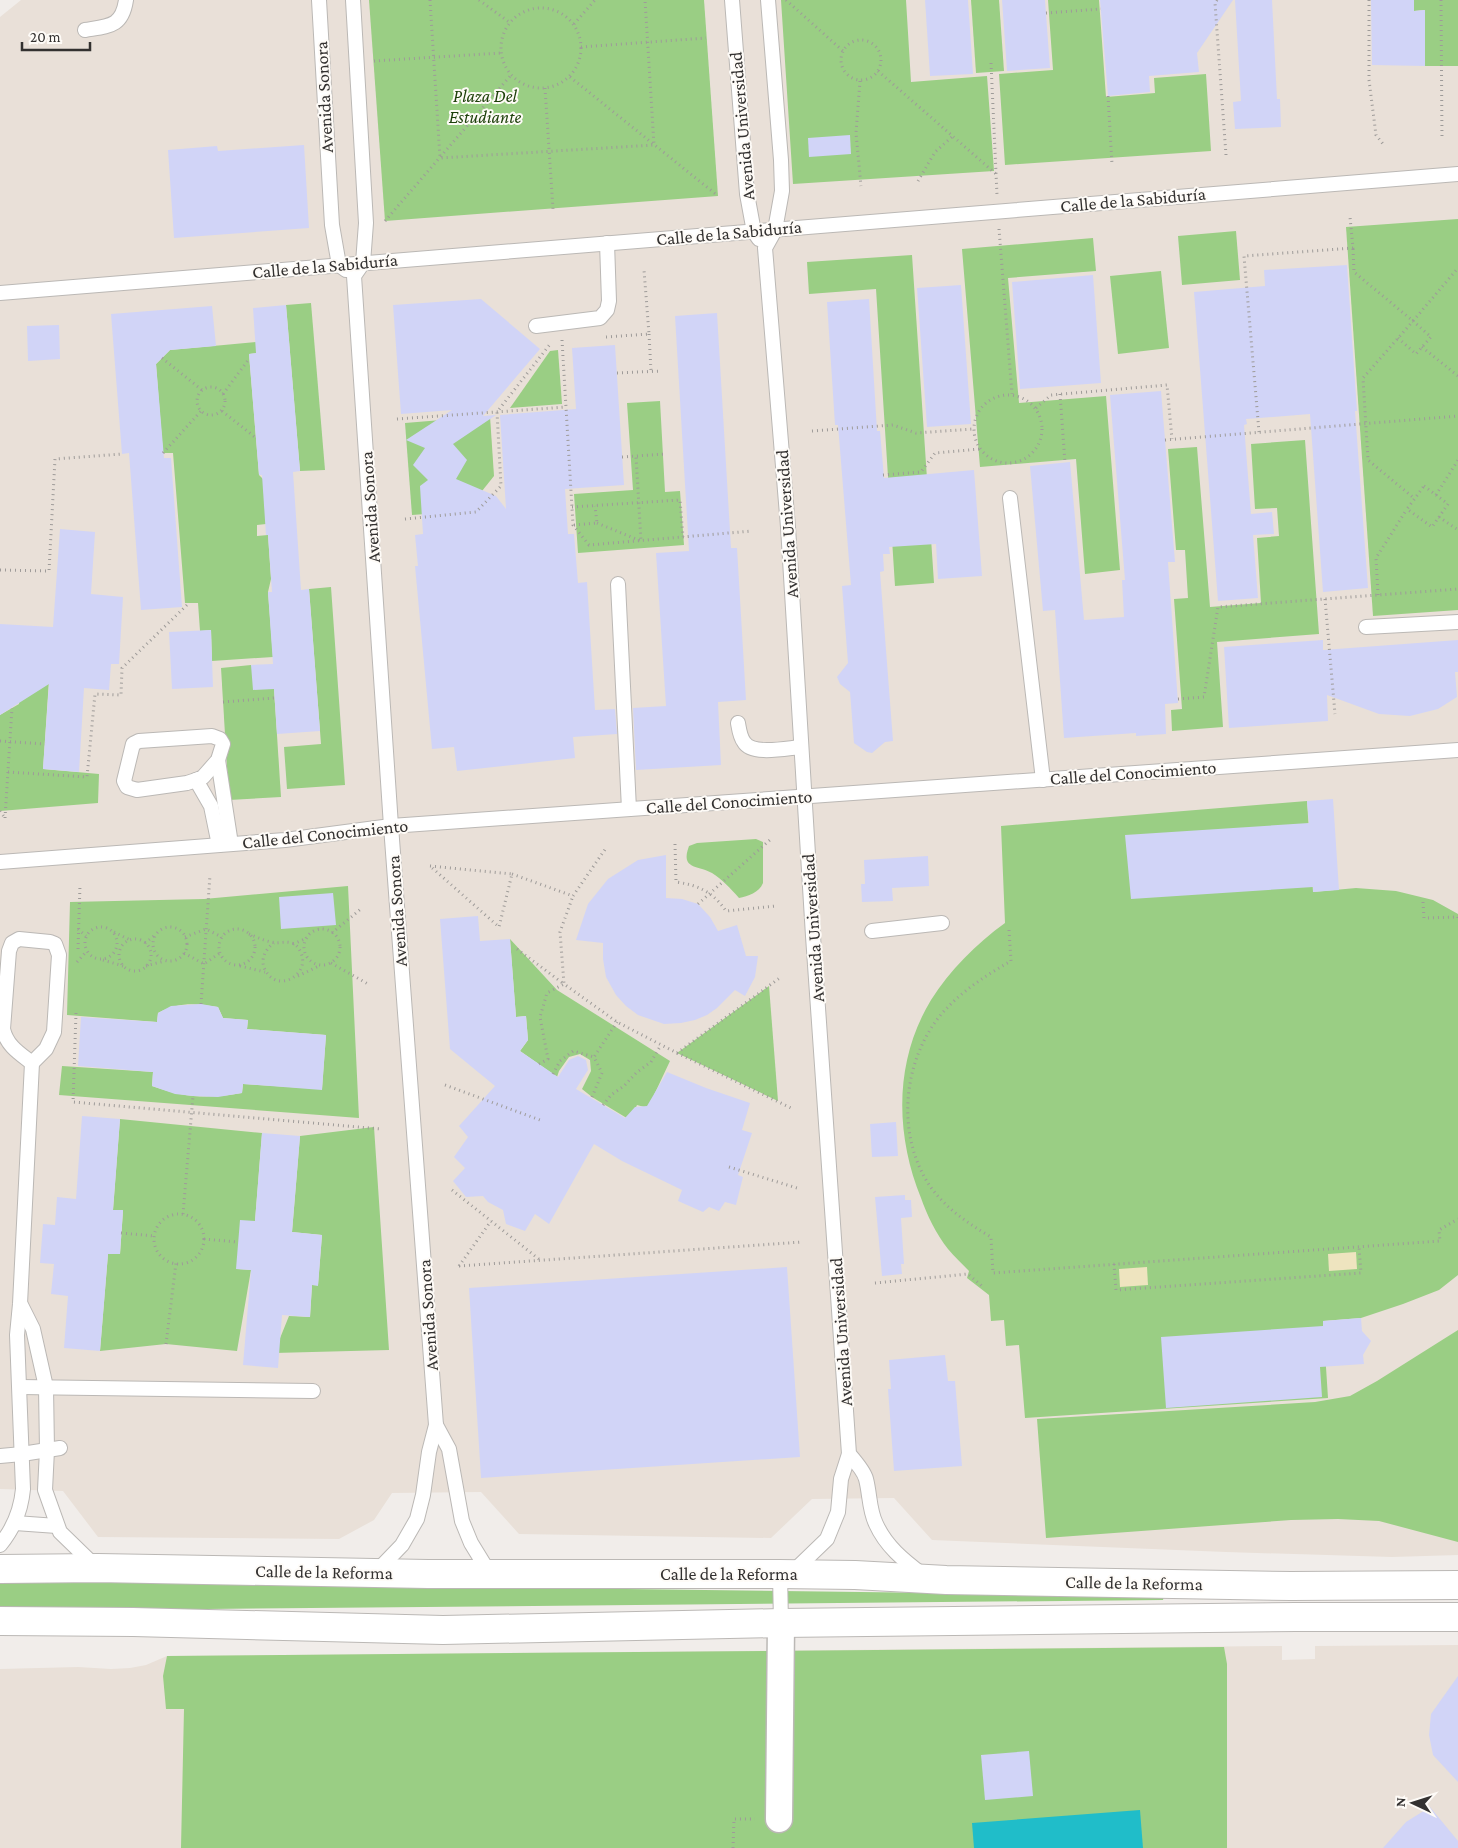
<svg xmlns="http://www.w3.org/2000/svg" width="1458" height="1848" viewBox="0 0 1458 1848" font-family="'Crimson Pro',serif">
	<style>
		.built { fill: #e9e0d8 }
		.green { fill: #9ace84 }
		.sand { fill: #eee4bf }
		.water { fill: #20bdc9 }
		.building { fill: #d1d4f7 }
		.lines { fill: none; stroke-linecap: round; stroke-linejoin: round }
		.service-casing { stroke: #bbb8b5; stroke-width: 16 }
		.minor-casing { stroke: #bbb8b5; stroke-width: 29 }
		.secondary-casing { stroke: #bbb8b5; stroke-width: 30 }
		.path { stroke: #9e9b99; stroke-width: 3; stroke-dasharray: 1 4; stroke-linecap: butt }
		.service { stroke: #fff; stroke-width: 14 }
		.minor { stroke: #fff; stroke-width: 26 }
		.secondary { stroke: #fff; stroke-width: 28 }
		.labels { text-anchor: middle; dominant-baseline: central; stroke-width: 4; stroke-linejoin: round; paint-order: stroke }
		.park-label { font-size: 18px; font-style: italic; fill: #1d400a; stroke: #fefbf7 }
		.street-label { font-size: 18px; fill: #333130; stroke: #fefbf7 }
	</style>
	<rect width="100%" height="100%" fill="#f1edea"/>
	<!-- built -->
	<g class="built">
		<polygon points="21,0 1458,0 1458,1555 1392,1557 1226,1552 932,1540 894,1498 812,1499 771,1538 519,1534 481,1492 392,1493 374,1520 339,1539 98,1537 63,1491 0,1489 0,17"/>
		<polygon points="1458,1645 1458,1848 0,1848 0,1669 78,1667 111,1669 130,1668 146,1665 167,1656 1282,1646 1282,1660 1315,1659 1315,1646"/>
	</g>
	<!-- green -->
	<g class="green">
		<polygon points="369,0 704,0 718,196 385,221"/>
		<polygon points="781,0 906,0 911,82 987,76 994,171 793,184"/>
		<polygon points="971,0 999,0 1004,71 976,73"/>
		<polygon points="1048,0 1099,0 1106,97 1155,93 1154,78 1206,74 1211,151 1005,165 999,74 1053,70"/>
		<polygon points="1414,0 1458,0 1458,66 1425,66 1424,10 1414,11"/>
		<polygon points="1458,219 1458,610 1373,616 1346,227"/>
		<polygon points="1236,231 1240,280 1182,285 1178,236"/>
		<polygon points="1093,238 1096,271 1008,278 1019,403 1106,396 1120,570 1085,574 1076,459 980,467 962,249"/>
		<polygon points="912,255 934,583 895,586 876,289 809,294 807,262"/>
		<polygon points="1161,271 1169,348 1118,354 1110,276"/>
		<polygon points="311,303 325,470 300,471 286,305"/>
		<polygon points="256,342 257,353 249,354 259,475 263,479 266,524 257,525 257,536 268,535 271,579 268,592 273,657 212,661 211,630 200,631 198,603 185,603 173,453 163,453 156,364 170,350"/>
		<polygon points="558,350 562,404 510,408 550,351"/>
		<polygon points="660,401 665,492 680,491 684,545 578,553 574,494 633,490 627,403"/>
		<polygon points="490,416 494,476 466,511 412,515 405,423"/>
		<polygon points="1305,440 1319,634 1217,642 1223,727 1172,731 1171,710 1182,709 1174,599 1188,598 1185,550 1176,550 1168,449 1197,447 1210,607 1261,603 1257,538 1279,536 1277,508 1255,509 1251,444"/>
		<polygon points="331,587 345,785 287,789 284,747 321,744 309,589"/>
		<polygon points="251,665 274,689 281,797 229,800 221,668"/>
		<polygon points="21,672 49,680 43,769 99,774 98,803 0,811 0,715 19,704"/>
		<path d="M1307 801 1313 892 1356 888 1396 891 1433 900 1458 914V1275L1439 1290 1403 1304 1361 1318 1323 1321 1328 1398 1025 1418 1019 1345 1006 1346 1004 1320 991 1321 989 1295 967 1278 969 1271C962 1264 954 1256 948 1249 936 1234 927 1215 921 1198 895 1134 894 1061 931 1000 950 970 976 944 1005 923L1001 826Z"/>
		<path d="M756 839 763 842V883C759 893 748 896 739 898 731 889 722 879 712 873 698 865 680 870 689 846L697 843Z"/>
		<path d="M348 886 359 1118 59 1095 62 1066 153 1072 152 1086C185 1098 208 1099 242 1093L243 1084 322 1089 326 1035 247 1029 248 1020 223 1018 218 1007C195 1003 178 1002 158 1013L157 1022 67 1015 70 902 204 899Z"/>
		<polygon points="510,939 557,990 670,1061 654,1095 655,1110 637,1105 630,1120 592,1097 582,1089 591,1071 590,1060 580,1054 569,1057 559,1071 557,1077 520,1051 528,1040 526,1016 516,1017"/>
		<polygon points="769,986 778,1101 677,1053"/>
		<polygon points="120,1119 262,1133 255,1221 237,1269 251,1270 237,1351 166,1344 100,1351 108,1254 120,1254 123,1211 113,1210"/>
		<polygon points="374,1127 389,1350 274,1353 289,1316 310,1317 312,1285 318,1285 322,1235 292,1232 300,1136"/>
		<polygon points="1458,1330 1458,1542 1379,1521 1338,1519 1291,1520 1046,1538 1037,1419 1315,1402 1350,1396 1377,1381"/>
		<polygon points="0,1581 1164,1596 1163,1600 0,1611"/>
		<polygon points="1224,1647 1227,1664 1227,1848 181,1848 184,1709 166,1709 163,1676 167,1656"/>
	</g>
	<!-- sand -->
	<g class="sand">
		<polygon points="1356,1252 1357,1269 1329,1271 1328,1254"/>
		<polygon points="1147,1267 1148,1285 1120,1287 1119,1269"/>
	</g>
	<!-- water -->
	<polygon class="water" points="1140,1810 1143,1848 974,1848 972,1823"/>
	<!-- building -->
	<g class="building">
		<polygon points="925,0 968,0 973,74 930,76"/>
		<polygon points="1002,0 1045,0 1050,68 1007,71"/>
		<polygon points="1100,0 1233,0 1197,53 1199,72 1149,76 1150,92 1108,96"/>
		<polygon points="1235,0 1272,0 1277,99 1280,99 1281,127 1235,129 1233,102 1241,101"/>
		<polygon points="1371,0 1414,0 1414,11 1425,10 1425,66 1372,65"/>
		<polygon points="850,135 851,154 809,157 808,138"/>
		<polygon points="304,145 309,228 174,238 168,150 217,146 218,151"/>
		<polygon points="1347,265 1357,411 1355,411 1368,588 1323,592 1310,414 1246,419 1247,424 1244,425 1251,514 1272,512 1274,534 1253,535 1258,598 1218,601 1194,292 1265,286 1264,270"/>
		<polygon points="1093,275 1101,383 1020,389 1012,282"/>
		<polygon points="961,285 971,424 927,427 917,288"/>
		<polygon points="481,299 540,349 483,416 496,415 453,444 467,460 456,479 496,496 506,509 500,415 576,409 572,348 615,345 624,485 565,489 568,534 574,534 578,583 587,582 595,710 615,709 617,734 573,737 575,758 457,771 454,747 432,749 415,566 418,566 415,535 423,534 420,486 428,480 413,465 425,448 406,440 452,410 401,414 393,305"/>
		<polygon points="869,299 877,431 880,431 884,478 974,470 982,576 938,579 936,544 889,547 890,554 883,554 884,571 880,572 893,741 885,742 872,753 867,752 854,743 850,692 840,684 837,677 848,663 842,586 851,585 838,425 835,425 827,302"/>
		<polygon points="286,305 300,471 293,472 301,590 309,589 320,731 277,734 274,689 253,690 251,665 273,664 268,592 272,592 268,535 266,535 262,475 259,475 249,354 256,353 253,308"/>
		<polygon points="212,306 216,346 170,350 156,364 164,458 171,458 182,607 141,610 129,453 122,454 111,314"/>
		<polygon points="717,313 731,548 737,548 746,700 718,702 721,765 636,770 633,708 666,706 656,553 689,551 675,316"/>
		<polygon points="59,325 60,359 28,361 27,326"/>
		<polygon points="1161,391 1175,562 1168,562 1178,703 1165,704 1166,734 1136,736 1136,733 1064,738 1055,610 1043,611 1030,466 1070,462 1084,620 1124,617 1122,580 1125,580 1110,395"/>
		<polygon points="60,529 95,532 91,594 123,597 119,664 111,664 109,690 84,688 79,772 43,769 49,684 0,715 0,624 53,627"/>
		<polygon points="211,630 213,687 172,689 169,632"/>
		<polygon points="1323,640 1323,650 1458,640 1458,672 1455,672 1457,697 1438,709 1410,716 1379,714 1327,695 1328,721 1229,728 1224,647"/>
		<polygon points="1333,799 1339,890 1313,892 1313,887 1131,899 1125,835 1309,823 1307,801"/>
		<polygon points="666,855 666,898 682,899 698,904 710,917 718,931 737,925 746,956 758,956 755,977 745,996 735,990 717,1008 707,1015 695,1020 681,1023 664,1024 638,1015 626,1006 616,995 606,977 603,959 603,943 576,940 588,904 608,879 638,860"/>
		<polygon points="928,856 929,886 892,888 893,901 862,902 861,884 865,884 864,860"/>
		<polygon points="333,893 336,925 281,929 279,897"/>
		<polygon points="478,916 480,941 510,939 516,1017 526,1016 528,1040 520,1051 558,1077 569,1060 578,1056 586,1060 588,1070 576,1089 625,1118 635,1107 647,1106 667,1072 706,1088 750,1103 742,1130 752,1133 738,1175 743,1177 736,1205 725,1202 719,1211 709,1207 703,1212 678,1201 682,1190 622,1161 594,1144 549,1224 535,1214 525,1231 506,1224 503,1210 488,1202 483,1196 466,1197 453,1181 465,1168 454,1157 468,1137 459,1126 495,1086 450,1049 440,919"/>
		<polygon points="201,1004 218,1007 223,1018 248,1020 247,1029 326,1035 322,1090 243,1084 242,1093 218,1097 193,1096 175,1094 152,1086 153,1072 78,1066 81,1017 157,1022 158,1013 171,1006"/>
		<polygon points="82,1116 120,1119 113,1210 123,1210 120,1254 108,1254 100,1351 64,1348 68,1296 51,1294 54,1264 40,1263 43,1224 55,1225 57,1197 76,1199"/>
		<polygon points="896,1122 898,1156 872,1157 870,1124"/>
		<polygon points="262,1133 300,1136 292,1232 322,1235 318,1286 312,1285 310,1317 282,1315 278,1368 243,1365 251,1270 236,1269 240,1220 255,1221"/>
		<polygon points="905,1195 905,1200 911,1200 912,1217 901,1218 904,1264 901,1264 902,1274 882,1276 875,1197"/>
		<polygon points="787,1267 800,1457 481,1478 469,1288"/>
		<polygon points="1361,1318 1362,1331 1371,1341 1363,1355 1364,1364 1320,1367 1322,1397 1166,1408 1161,1337 1323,1326 1323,1321"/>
		<polygon points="945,1355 948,1381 955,1381 962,1466 894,1471 888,1389 891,1389 889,1360"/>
		<polygon points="1458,1676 1458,1782 1433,1755 1429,1735 1431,1714"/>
		<polygon points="1029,1751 1033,1796 985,1800 981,1755"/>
		<polygon points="1430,1807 1458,1841 1458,1848 1383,1848 1406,1822"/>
	</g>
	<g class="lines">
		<!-- service casing -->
		<g class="service-casing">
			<g id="service">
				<polyline points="319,0 332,225 339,265 346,270"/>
				<polyline points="353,0 366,223 363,263 354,276 391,826 436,1425 429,1452 423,1495 417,1519 402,1545 375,1573"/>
				<polyline points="732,0 747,194 754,232 759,239"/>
				<path d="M768 0 781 160 782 191 775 230 765 248 788 527 813 936 849 1454C855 1461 864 1471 866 1479 870 1494 869 1510 876 1524 886 1546 903 1560 923 1575"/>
				<path d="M85 30C109 26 122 27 126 0"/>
				<polyline points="0,293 1458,174"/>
				<polyline points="536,326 600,318 607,310 609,301 607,243"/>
				<polyline points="1010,498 1043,780"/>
				<polyline points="618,584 629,809"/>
				<polyline points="1366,627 1458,622"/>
				<path d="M738 723C739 729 740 737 744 742 752 756 787 748 801 747"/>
				<polygon points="212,736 220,739 223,744 218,760 203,777 196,780 187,783 137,790 127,787 124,781 133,744 139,741"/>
				<polyline points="218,760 231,844"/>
				<polyline points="196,780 211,806 219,845"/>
				<polyline points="0,862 285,840 391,826 1458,750"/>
				<polyline points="872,931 942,923"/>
				<path d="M19 939 50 942 55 944 59 955 54 1032 46 1049 32 1063C19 1053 7 1046 3 1029L9 951 12 943Z"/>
				<polyline points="21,1305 33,1329 46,1387 47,1450 45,1490 60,1532 95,1566"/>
				<polyline points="20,1387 313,1391"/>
				<polyline points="436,1425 449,1449 462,1521 471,1543 490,1574"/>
				<polyline points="0,1456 22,1454 60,1448"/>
				<polyline points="15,1523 57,1526"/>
				<path d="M0 1545C14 1528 21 1511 23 1489L17 1335 20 1304 32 1063"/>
				<polyline points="781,1623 780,1574 798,1567 827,1539 838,1512 841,1479 849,1454"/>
			</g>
		</g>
		<!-- minor casing -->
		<g class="minor-casing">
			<polyline id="minor" points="779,1819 781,1623"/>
		</g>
		<!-- secondary casing -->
		<g class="secondary-casing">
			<g id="secondary">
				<polyline points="0,1569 98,1568 428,1574 780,1574 855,1575 946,1580 1291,1586 1458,1585"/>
				<polyline points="0,1621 133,1622 443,1630 781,1623 1296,1617 1458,1617"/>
			</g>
		</g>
		<!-- path -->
		<g class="path">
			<polyline points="430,0 440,158 654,145 645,0"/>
			<polyline points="479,0 509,22"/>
			<polyline points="786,0 843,51"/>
			<polyline points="1217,0 1215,3 1226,155"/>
			<polyline points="1369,0 1369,80 1376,135 1383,144"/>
			<polyline points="1441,0 1442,140"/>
			<circle cx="541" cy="48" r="40"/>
			<polyline points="1046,13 1101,9"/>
			<polyline points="574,24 595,0"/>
			<circle cx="861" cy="60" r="20"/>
			<polyline points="581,47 706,38"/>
			<polyline points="374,61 501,53"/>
			<polyline points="991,63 997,195"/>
			<polyline points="878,71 996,174"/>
			<polyline points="570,77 718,196"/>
			<polyline points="860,81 856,133 861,186"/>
			<polyline points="545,88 553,209"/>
			<polyline points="1108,96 1112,164"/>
			<polyline points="918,181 935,152 953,136"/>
			<polyline points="385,221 511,75"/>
			<polyline points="999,229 1012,394"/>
			<polyline points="1353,249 1354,272 1413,321 1458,268"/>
			<polyline points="649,334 651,371"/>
			<polyline points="606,337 649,334 644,270"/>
			<polyline points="1398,338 1416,354 1431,337 1413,321 1363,378 1368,460 1415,499"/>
			<polyline points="562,340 573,525 589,545 752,531"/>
			<polyline points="1422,347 1458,376"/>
			<polyline points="162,358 202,390"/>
			<polyline points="617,373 661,371"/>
			<circle cx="211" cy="401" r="14"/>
			<polyline points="223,394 249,359"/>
			<polyline points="1060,394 1065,463"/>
			<circle cx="1008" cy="429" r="34"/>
			<polyline points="1036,408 1051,395 1167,385 1172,439"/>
			<polyline points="222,411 256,438"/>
			<polyline points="397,419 566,407"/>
			<polyline points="812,431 893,425 916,433 973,429"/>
			<polyline points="1259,432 1244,256 1353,248 1350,217"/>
			<polyline points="1165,440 1458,416"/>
			<polyline points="163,453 201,411"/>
			<polyline points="622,457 665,454"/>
			<polyline points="883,475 921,472 935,453 980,449"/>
			<polygon points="1424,486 1448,504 1432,527 1407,509"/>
			<polyline points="1436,495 1458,460"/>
			<polyline points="572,507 680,500 683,537"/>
			<polyline points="1439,517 1458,530"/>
			<polyline points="405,519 476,512 501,486 497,412 551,343"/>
			<polyline points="597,523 641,541 636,456"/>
			<polyline points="574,525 597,523 595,506"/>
			<polyline points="0,570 49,571 55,459 122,454"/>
			<polyline points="1378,595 1376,558 1407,509"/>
			<polyline points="1325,599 1335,714"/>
			<polyline points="1178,699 1204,697 1218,607 1458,589"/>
			<polyline points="223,702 274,698"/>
			<polyline points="0,741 45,744"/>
			<polyline points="8,772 87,777 95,694 121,695 122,668 189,603"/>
			<polyline points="0,811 5,818"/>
			<polyline points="5,818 12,708"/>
			<path d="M675 844 676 882C698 885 713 892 726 911L776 906"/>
			<polygon points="430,866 512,874 499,927"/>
			<polyline points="512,874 573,896 606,848"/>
			<polyline points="1423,902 1424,918 1458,917 1458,922"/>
			<polyline points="698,904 771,839"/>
			<circle cx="101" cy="943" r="16"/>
			<circle cx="170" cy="944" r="17"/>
			<polyline points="78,929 86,936"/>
			<circle cx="237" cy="947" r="18"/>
			<circle cx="322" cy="947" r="18"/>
			<path d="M1009 930 1011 961C981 978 948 1000 930 1030 901 1077 899 1143 932 1189 948 1210 969 1224 991 1237L993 1273 1440 1241 1439 1230 1458 1219"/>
			<polyline points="114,932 130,940"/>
			<polyline points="332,933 362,908"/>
			<path d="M249 934C256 937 263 940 271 942 282 945 294 936 301 953 310 974 280 992 267 973 259 962 264 950 274 943"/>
			<polyline points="185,937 206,929 222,937"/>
			<circle cx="135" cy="955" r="16"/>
			<polyline points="145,943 154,936"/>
			<polyline points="293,944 307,938"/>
			<polyline points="78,949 80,885"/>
			<polyline points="517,949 564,984 560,932 573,896"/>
			<polyline points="184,953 204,964 220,953"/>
			<polyline points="103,960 123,966"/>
			<polyline points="77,962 87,951"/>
			<polyline points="331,963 368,984"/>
			<polyline points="146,966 164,961"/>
			<polyline points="240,966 265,972"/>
			<polyline points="298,976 319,966"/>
			<polyline points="201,1004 210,875"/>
			<polyline points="76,1013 73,1102 381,1129"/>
			<polyline points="677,1053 791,1108"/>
			<polyline points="539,1064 548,1059 540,1017 547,993 564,984 617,1022 677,1053 781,977"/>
			<polyline points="553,1074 560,1061 573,1051 594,1057"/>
			<polyline points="445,1085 540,1120"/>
			<polyline points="592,1097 602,1073 594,1057 617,1022"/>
			<polyline points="603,1105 611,1095 624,1086 636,1073 651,1062 661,1045"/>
			<polyline points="729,1167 797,1188"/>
			<polyline points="452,1190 540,1260"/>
			<polyline points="183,1214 193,1096"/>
			<circle cx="179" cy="1239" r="25"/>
			<polyline points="121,1233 155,1236"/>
			<polyline points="204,1239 238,1242"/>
			<polyline points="1114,1264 1116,1290 1361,1273 1359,1247"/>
			<polyline points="459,1266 802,1242"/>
			<polyline points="459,1266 491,1221"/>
			<polyline points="875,1283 968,1274 982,1286"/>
			<polyline points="166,1344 176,1263"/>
			<polyline points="733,1848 734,1819 755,1819"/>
		</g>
		<!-- service -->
		<use href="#service" class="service"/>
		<!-- minor -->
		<use href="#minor" class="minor"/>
		<!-- secondary -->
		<use href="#secondary" class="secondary"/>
	</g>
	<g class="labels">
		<!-- park labels -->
		<g class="park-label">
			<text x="485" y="96">Plaza Del<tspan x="485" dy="21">Estudiante</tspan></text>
		</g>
		<!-- street labels -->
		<g class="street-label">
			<text transform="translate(324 97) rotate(-93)">Avenida Sonora</text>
			<text transform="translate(742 126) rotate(-95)">Avenida Universidad</text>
			<text transform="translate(1133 200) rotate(-5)">Calle de la Sabiduría</text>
			<text transform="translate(729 233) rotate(-5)">Calle de la Sabiduría</text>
			<text transform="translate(325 266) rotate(-5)">Calle de la Sabiduría</text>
			<text transform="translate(370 507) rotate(-94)">Avenida Sonora</text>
			<text transform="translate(787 524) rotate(-94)">Avenida Universidad</text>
			<text transform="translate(1133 773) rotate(-4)">Calle del Conocimiento</text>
			<text transform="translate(729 802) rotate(-4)">Calle del Conocimiento</text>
			<text transform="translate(325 834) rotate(-6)">Calle del Conocimiento</text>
			<text transform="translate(397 911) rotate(-94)">Avenida Sonora</text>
			<text transform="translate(813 928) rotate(-94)">Avenida Universidad</text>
			<text transform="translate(428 1315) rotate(-94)">Avenida Sonora</text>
			<text transform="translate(841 1332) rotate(-94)">Avenida Universidad</text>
			<text transform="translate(324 1572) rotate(1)">Calle de la Reforma</text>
			<text x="729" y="1574">Calle de la Reforma</text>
			<text transform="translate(1134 1583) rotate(1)">Calle de la Reforma</text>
		</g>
	</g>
	<!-- north arrow -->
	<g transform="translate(1413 1803) rotate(274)" stroke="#fefbf7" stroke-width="4" paint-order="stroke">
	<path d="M0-4L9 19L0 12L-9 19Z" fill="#333130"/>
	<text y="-8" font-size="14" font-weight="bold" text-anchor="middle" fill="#333130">N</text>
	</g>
	<!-- scale -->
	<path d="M22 42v8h68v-8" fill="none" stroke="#333130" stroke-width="2.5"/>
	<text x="30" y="42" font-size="15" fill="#333130" stroke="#fefbf7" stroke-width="4" paint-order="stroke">20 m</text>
</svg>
